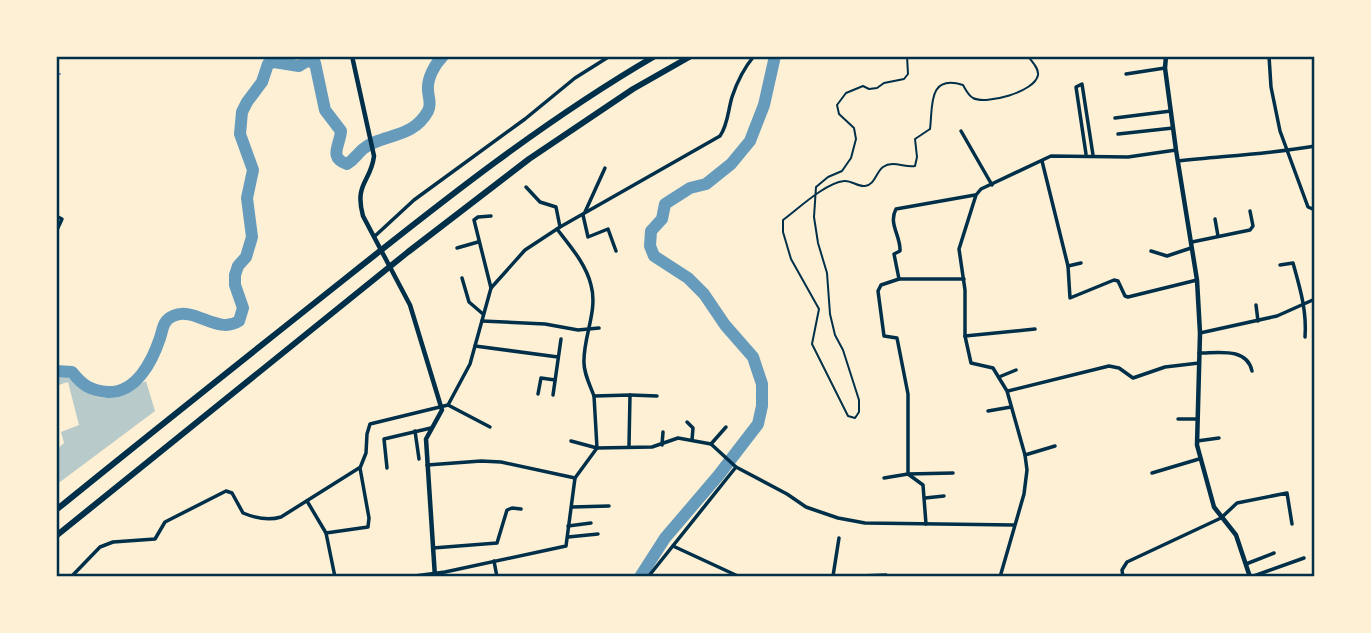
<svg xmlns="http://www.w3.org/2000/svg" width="1371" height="633" viewBox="0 0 1371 633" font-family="Cabin,sans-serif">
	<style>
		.green { fill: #b9caca }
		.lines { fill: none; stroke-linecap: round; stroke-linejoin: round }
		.stream { stroke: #669bbc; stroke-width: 2 }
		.river { stroke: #669bbc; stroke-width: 12 }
		.path { stroke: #003049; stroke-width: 2 }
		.minor { stroke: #003049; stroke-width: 3.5 }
		.tertiary { stroke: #003049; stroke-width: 4.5 }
		.motorway { stroke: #003049; stroke-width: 6 }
		.neatline { fill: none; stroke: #003049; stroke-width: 2.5 }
	</style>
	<rect width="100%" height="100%" fill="#fdf0d5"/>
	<!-- green -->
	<path class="green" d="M66 375C98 408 110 401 146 381L155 411 56 485V450L64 443 61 432 79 425 68 382 56 386V377Z"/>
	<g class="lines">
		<!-- stream -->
		<polyline class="stream" points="56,74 60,74"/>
		<!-- river -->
		<g class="river">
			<path d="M56 371 72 372C82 385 91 391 108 392 136 393 152 362 160 338 163 329 163 320 173 316 195 306 217 335 239 321L243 308 235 285V275L238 266 246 257 252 237 247 198 253 170 240 134 242 112 247 102 262 82 268 64 274 62 299 66 307 61 315 63 325 110 341 131C340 145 328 158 347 164 355 159 357 154 363 149 382 133 412 140 428 111 432 104 428 97 428 90 427 78 435 64 443 56"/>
			<polyline points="640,577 665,538 718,476 758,424 762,406 762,384 753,357 725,325 704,294 688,278 654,256 650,246 651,231 662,219 665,204 690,188 706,184 731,164 750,141 764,105 775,56"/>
		</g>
		<!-- path -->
		<path class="path" d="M907 56 908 74 904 79 884 83 877 88 869 89 863 86 846 93 837 105 839 114 854 128 856 139 851 158 842 171 828 177 816 187 814 217 818 243 827 273 830 314 835 335 843 350 859 400V412L855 418 848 416 812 344 819 309 791 259 783 232V220C798 209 825 183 844 181 851 180 858 187 865 186 875 185 876 172 883 167 893 160 905 168 915 166L917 157 915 139 930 129C933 107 927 74 963 85 966 90 968 95 973 98 986 105 1035 92 1038 75 1039 68 1032 62 1028 56"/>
		<!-- minor -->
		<g class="minor">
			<polyline points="1269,56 1271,87 1280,131 1308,207 1315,210"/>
			<polyline points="1126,74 1165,68"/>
			<polyline points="1115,118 1171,111"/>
			<polyline points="961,131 992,185"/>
			<polyline points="1118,134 1173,128"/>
			<polyline points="1086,154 1076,87 1082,84 1093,155"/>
			<polyline points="1042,161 1068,266 1070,298 1114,280 1118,281 1125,296 1128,297 1197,280"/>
			<path d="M1178 161C1223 156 1270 154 1315 146"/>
			<polyline points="526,187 540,202 556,207 560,227"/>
			<polyline points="585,212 605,168"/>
			<polyline points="583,215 588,237 608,229 616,251"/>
			<polyline points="56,216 62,219 56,232"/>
			<polyline points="491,216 478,217 474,220 491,288"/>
			<polyline points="1215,219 1218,236"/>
			<path d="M557 229C570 246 586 264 591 285 598 310 584 335 584 360 583 372 590 385 594 396L630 395 629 446"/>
			<polyline points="375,236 414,200 525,119 575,78 610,56"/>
			<polyline points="1192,242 1250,230 1253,226 1250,211"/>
			<polyline points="457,248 478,242"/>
			<polyline points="1151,251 1167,256 1191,248"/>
			<path d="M1280 265 1293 263C1300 288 1307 311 1305 337"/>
			<polyline points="1068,266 1081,263"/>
			<polyline points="462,278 469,302 483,314"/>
			<path d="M899 279 894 254 900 251C901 236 888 224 896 209L975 195"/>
			<polyline points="1256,305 1258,321"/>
			<polyline points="482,321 545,324 578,330 599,328"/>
			<polyline points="1200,333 1277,316 1315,299"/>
			<polyline points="965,336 1035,329"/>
			<polyline points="475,346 558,357"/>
			<path d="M1199 353C1218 353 1247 347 1252 371"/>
			<polyline points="999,377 1016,370"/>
			<polyline points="1008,391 1109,366 1119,368 1133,378 1165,367 1199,363"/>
			<polyline points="538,394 541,378 555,380"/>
			<polyline points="553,395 561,339"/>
			<polyline points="630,395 657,396"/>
			<polyline points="448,405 490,427"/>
			<polyline points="988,411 1011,407"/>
			<polyline points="1178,419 1197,419"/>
			<polyline points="687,422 693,428 692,440"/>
			<polyline points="415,431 419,459"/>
			<polyline points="571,441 597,448 594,396"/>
			<polyline points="1197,441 1219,438"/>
			<polyline points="711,444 726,427"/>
			<polyline points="662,445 663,432"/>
			<polyline points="1025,455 1055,446"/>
			<polyline points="427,465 481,461 501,462 575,478 597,448 652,447 678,438 711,444 736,467 787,494 806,507 838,518 865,523 1014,525"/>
			<polyline points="387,468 384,439 431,428"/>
			<polyline points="1152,473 1199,459"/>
			<polyline points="884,478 908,474 953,473"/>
			<polyline points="925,498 944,496"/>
			<polyline points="307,501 326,533 335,577"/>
			<polyline points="572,507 609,506"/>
			<polyline points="926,524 923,485 908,474 908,394 897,338 884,336 878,291 881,285 899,279 964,279"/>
			<polyline points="568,526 591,523"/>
			<path d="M326 533 368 527 369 518 360 468 366 453 367 434 370 424 448 405 470 364 491 288 525 250 560 227 720 136C728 125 728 110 732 97 737 82 744 68 754 56"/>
			<polyline points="568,537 598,534"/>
			<polyline points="673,546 740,577"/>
			<polyline points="433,548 497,543 507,510 512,508 521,509"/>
			<polyline points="494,561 497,577"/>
			<polyline points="1246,564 1274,553"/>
			<polyline points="833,576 839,538"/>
			<path d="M71 577 100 547 113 542 155 539 165 522 226 491 232 493 243 513C255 518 268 521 281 517L359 468"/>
			<polyline points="407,577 445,572 566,546 575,478"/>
			<polyline points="648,577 736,467"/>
			<polyline points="832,577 886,575"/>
			<polyline points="1000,577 1024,494 1027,470 1025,455 1007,391 993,368 971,363 965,336 965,290 959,249 976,195 981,189 1051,156 1128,157 1176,150"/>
			<polyline points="1123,577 1122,570 1127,562 1221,518 1237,503 1287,493 1292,524"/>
			<polyline points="1251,577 1304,558"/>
		</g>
		<!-- tertiary -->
		<g class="tertiary">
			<path d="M352 56 374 156C371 182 354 183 363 216L410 305 442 410 426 439 435 577"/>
			<polyline points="1166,56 1165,68 1176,150 1197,280 1200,333 1197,445 1214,507 1236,535 1250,577"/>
		</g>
		<!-- motorway -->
		<g class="motorway">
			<path d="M56 510C152 432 249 355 346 278 445 199 545 120 655 56"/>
			<polyline points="56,536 408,252 529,159 633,89 691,56"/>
		</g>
	</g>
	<!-- border -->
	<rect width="1371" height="633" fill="none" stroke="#fdf0d5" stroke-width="116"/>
	<rect x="58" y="58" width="1255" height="517" class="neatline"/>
</svg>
